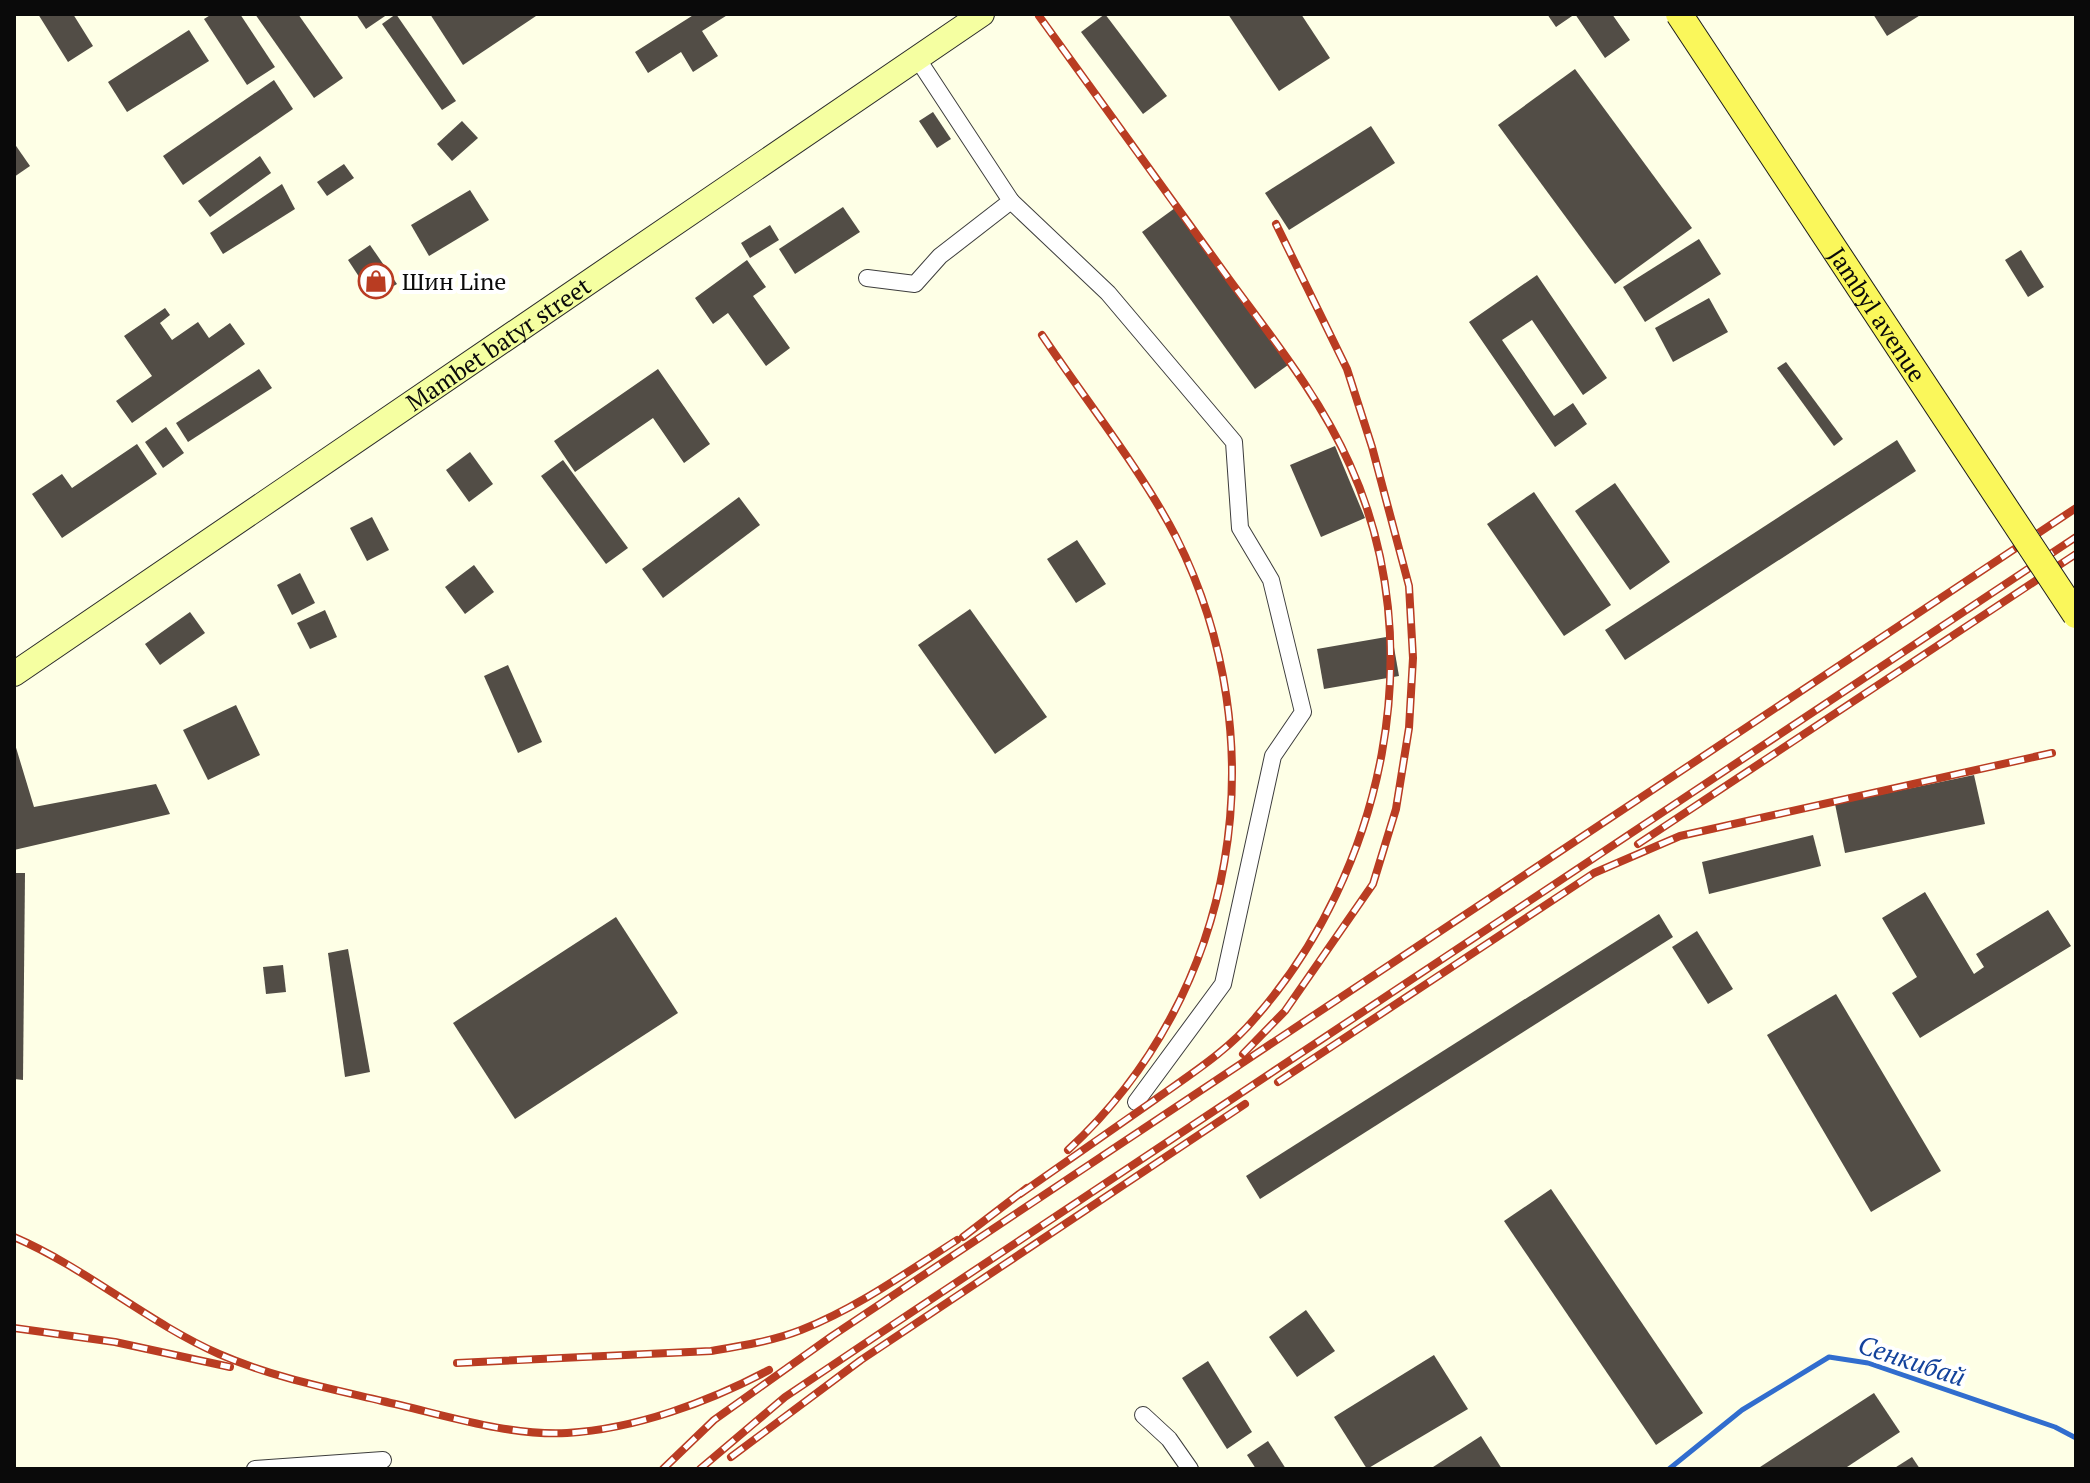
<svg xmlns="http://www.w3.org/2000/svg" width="2090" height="1483" viewBox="0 0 2090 1483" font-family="'PT Serif',serif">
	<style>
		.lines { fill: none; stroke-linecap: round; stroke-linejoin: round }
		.stream { stroke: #316dce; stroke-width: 5 }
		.building { fill: #524d46 }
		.street-casing { stroke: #3d3d3d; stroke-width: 18 }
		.secondary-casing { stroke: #2c2c2c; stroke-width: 26 }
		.street { stroke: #fff; stroke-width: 16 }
		.secondary { stroke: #f5ffa1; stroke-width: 24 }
		.rail-casing { stroke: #b93c22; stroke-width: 8 }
		.rail { stroke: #fff; stroke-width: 5; stroke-dasharray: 15; stroke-linecap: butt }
		.primary-bridge-casing { stroke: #1b1b1b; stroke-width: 28; stroke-linecap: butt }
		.primary-bridge { stroke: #faf75b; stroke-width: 26 }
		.labels { text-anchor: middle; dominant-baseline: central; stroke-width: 8; stroke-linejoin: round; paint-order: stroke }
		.poi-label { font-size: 24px; fill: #0a0a0a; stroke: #fff; text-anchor: start }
		.street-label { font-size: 24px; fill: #0a0a0a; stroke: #fff }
		.water-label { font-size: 26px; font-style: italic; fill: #13429b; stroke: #fff }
	</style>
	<rect width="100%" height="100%" fill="#feffe6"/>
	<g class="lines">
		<!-- stream -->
		<polyline class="stream" points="1669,1469 1742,1410 1829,1357 1868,1363 2055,1427 2076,1438"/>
	</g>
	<!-- building -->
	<g class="building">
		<polygon points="38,14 73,14 93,46 68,62"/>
		<polygon points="212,14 240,14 275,67 247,85 204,19"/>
		<polygon points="255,14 298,14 343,78 314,98"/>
		<polygon points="356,14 388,14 366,29"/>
		<polygon points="396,14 456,101 442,110 382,24"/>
		<polygon points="430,14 539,14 463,65"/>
		<polygon points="695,14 729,14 702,31 718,56 693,72 681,52 648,73 635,52"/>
		<polygon points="1105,14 1167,96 1143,114 1081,32"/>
		<polygon points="1228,14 1301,14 1330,58 1279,91"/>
		<polygon points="1547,14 1612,14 1630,40 1605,58 1575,14 1556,27"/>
		<polygon points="1873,14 1922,14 1887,36"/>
		<polygon points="189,30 209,61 127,112 108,82"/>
		<polygon points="1575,69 1692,228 1615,284 1498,125"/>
		<polygon points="274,80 293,109 183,185 163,156"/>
		<polygon points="933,112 951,139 937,148 919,121"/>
		<polygon points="462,121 478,138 452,161 437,144"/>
		<polygon points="1371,126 1395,163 1289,230 1265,193"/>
		<polygon points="14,143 30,166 14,177"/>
		<polygon points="260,156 271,173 210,217 198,201"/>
		<polygon points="344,164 354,178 327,196 317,182"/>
		<polygon points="282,184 295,209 223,254 210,233"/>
		<polygon points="470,190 489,220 429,256 411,225"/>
		<polygon points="843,207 860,232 795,274 779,249"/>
		<polygon points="1175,208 1288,365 1255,389 1142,232"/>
		<polygon points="770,225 779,240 750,258 741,243"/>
		<polygon points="1699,239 1721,274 1645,322 1623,287"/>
		<polygon points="370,245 397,284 373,298 348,260"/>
		<polygon points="2021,250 2044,287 2028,297 2005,260"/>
		<polygon points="747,260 766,287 753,296 790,348 766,366 728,313 713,324 695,298"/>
		<polygon points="1537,275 1607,378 1583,395 1532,320 1502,340 1554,416 1573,403 1587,424 1555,447 1469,322"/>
		<polygon points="1709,298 1728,332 1673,362 1655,328"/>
		<polygon points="165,308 170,315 160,323 172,340 198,322 209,338 230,323 245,344 132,423 116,401 152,376 124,336"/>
		<polygon points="1786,362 1843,439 1834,446 1777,368"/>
		<polygon points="259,369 272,388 188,442 176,423"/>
		<polygon points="658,369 710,444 684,463 653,418 575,472 554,441"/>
		<polygon points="166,427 184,453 163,468 145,442"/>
		<polygon points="1897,440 1916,471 1625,660 1605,630"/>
		<polygon points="137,444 157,474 62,538 32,494 62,474 72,488"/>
		<polygon points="1335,446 1365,518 1321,537 1290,465"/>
		<polygon points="470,452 493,484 469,502 446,470"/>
		<polygon points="563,460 628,548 606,564 541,476"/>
		<polygon points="1615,483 1670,562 1630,590 1575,511"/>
		<polygon points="1534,492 1611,605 1564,636 1487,524"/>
		<polygon points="739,497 760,525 663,598 642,569"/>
		<polygon points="372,517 389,550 367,561 350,528"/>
		<polygon points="1077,540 1106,584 1076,603 1047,559"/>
		<polygon points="474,565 494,592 465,614 445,587"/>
		<polygon points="300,573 315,603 292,615 277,585"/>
		<polygon points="970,609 1047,717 995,754 918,645"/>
		<polygon points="325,610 337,637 310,649 297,623"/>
		<polygon points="190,612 205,633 160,665 145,644"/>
		<polygon points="1392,636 1399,676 1324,689 1317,649"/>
		<polygon points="508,665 542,742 518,753 484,676"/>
		<polygon points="236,705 260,755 208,780 183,730"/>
		<polygon points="14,741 34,807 156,784 170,814 14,850"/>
		<polygon points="1974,775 1985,824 1845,853 1835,804"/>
		<polygon points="1813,835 1821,866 1709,894 1702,862"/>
		<polygon points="14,873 25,873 23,1080 14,1079"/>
		<polygon points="1925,892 1974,974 1984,967 1976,954 2048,910 2071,946 1920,1038 1892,993 1917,977 1882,918"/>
		<polygon points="1659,914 1673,937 1260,1199 1246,1176"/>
		<polygon points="616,917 678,1013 515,1119 453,1023"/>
		<polygon points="1697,931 1733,989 1708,1004 1672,947"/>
		<polygon points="348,949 370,1072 345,1077 328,953"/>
		<polygon points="283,965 286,992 266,994 263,967"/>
		<polygon points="1836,994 1941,1171 1871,1212 1767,1035"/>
		<polygon points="1551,1189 1703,1413 1656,1445 1504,1221"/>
		<polygon points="1306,1310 1335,1351 1297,1377 1269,1337"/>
		<polygon points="1434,1355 1468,1409 1367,1469 1334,1417"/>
		<polygon points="1208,1361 1252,1432 1227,1449 1182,1378"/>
		<polygon points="1874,1393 1900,1432 1844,1469 1757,1469"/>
		<polygon points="1481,1436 1502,1469 1430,1469"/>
		<polygon points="1268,1441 1286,1469 1256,1469 1247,1455"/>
		<polygon points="1912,1457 1920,1469 1893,1469"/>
	</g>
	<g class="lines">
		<!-- street casing -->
		<g class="street-casing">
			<g id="street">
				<polyline points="1011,201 1108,293 1234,442 1240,528 1271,580 1303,712 1273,756 1223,984 1136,1102"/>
				<polyline points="867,278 915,284 940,256 1011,201 917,58"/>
				<polyline points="1143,1415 1169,1439 1190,1469"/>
				<polyline points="255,1469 383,1460"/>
			</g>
		</g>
		<!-- secondary casing -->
		<g class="secondary-casing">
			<g id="secondary">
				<path id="s1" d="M14 674 982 14"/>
			</g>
		</g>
		<!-- street -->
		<use href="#street" class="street"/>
		<!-- secondary -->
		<use href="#secondary" class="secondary"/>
		<!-- rail casing -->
		<g class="rail-casing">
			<g id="rail">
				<path d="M1042 335C1084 398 1142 471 1176 537 1279 742 1238 994 1068 1150"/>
				<polyline points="1638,844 2076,554"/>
				<polyline points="1243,1054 1285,1011 1373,884 1396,809 1409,728 1413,658 1409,586 1372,447 1347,369 1276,224"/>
				<polyline points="1278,1082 1594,873 1680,836 2052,753"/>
				<path d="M1020 1194C1066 1162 1111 1130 1156 1099 1191 1074 1229 1050 1256 1017 1384 870 1432 646 1350 465 1320 397 1272 338 1229 279 1165 191 1102 103 1039 16"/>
				<path d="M14 1237C86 1268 147 1322 219 1354 272 1377 327 1388 382 1401 442 1414 506 1436 567 1433 635 1429 709 1402 769 1370"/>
				<polyline points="963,1237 1027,1188"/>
				<polyline points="14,1328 115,1342 230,1367"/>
				<path d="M457 1363 711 1351C741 1346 773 1341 801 1330 857 1308 907 1272 957 1240"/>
				<polyline points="731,1457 861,1360 1245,1104"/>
				<polyline points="663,1469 714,1420 832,1336 2076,508"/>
				<polyline points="700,1469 785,1397 873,1338 2076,537"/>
			</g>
		</g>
		<!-- rail -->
		<use href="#rail" class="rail"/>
		<!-- primary-bridge casing -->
		<g class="primary-bridge-casing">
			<g id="primary-bridge">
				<path id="s2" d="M1679 14 2076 615"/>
			</g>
		</g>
		<!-- primary-bridge -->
		<use href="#primary-bridge" class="primary-bridge"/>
	</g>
	<!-- icons -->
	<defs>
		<g id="shop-ring" transform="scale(1.8)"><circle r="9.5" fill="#fff" stroke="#b93c22" stroke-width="1.5"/><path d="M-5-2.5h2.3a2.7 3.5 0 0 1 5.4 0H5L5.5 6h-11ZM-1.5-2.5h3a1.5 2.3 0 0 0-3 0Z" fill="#b93c22"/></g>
	</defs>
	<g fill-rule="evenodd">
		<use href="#shop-ring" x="376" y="281"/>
	</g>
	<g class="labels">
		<!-- poi labels -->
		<g class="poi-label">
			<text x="402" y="281">Шин Line</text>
		</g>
		<!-- street labels -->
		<g class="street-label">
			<text stroke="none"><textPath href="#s2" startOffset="360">Jambyl avenue</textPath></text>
			<text stroke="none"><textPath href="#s1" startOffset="586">Mambet batyr street</textPath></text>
		</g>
		<!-- water labels -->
		<g class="water-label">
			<text transform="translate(1912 1360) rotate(18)">Сенкибай</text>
		</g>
	</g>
	<!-- border -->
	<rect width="2090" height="1483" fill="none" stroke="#0a0a0a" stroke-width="32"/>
</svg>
